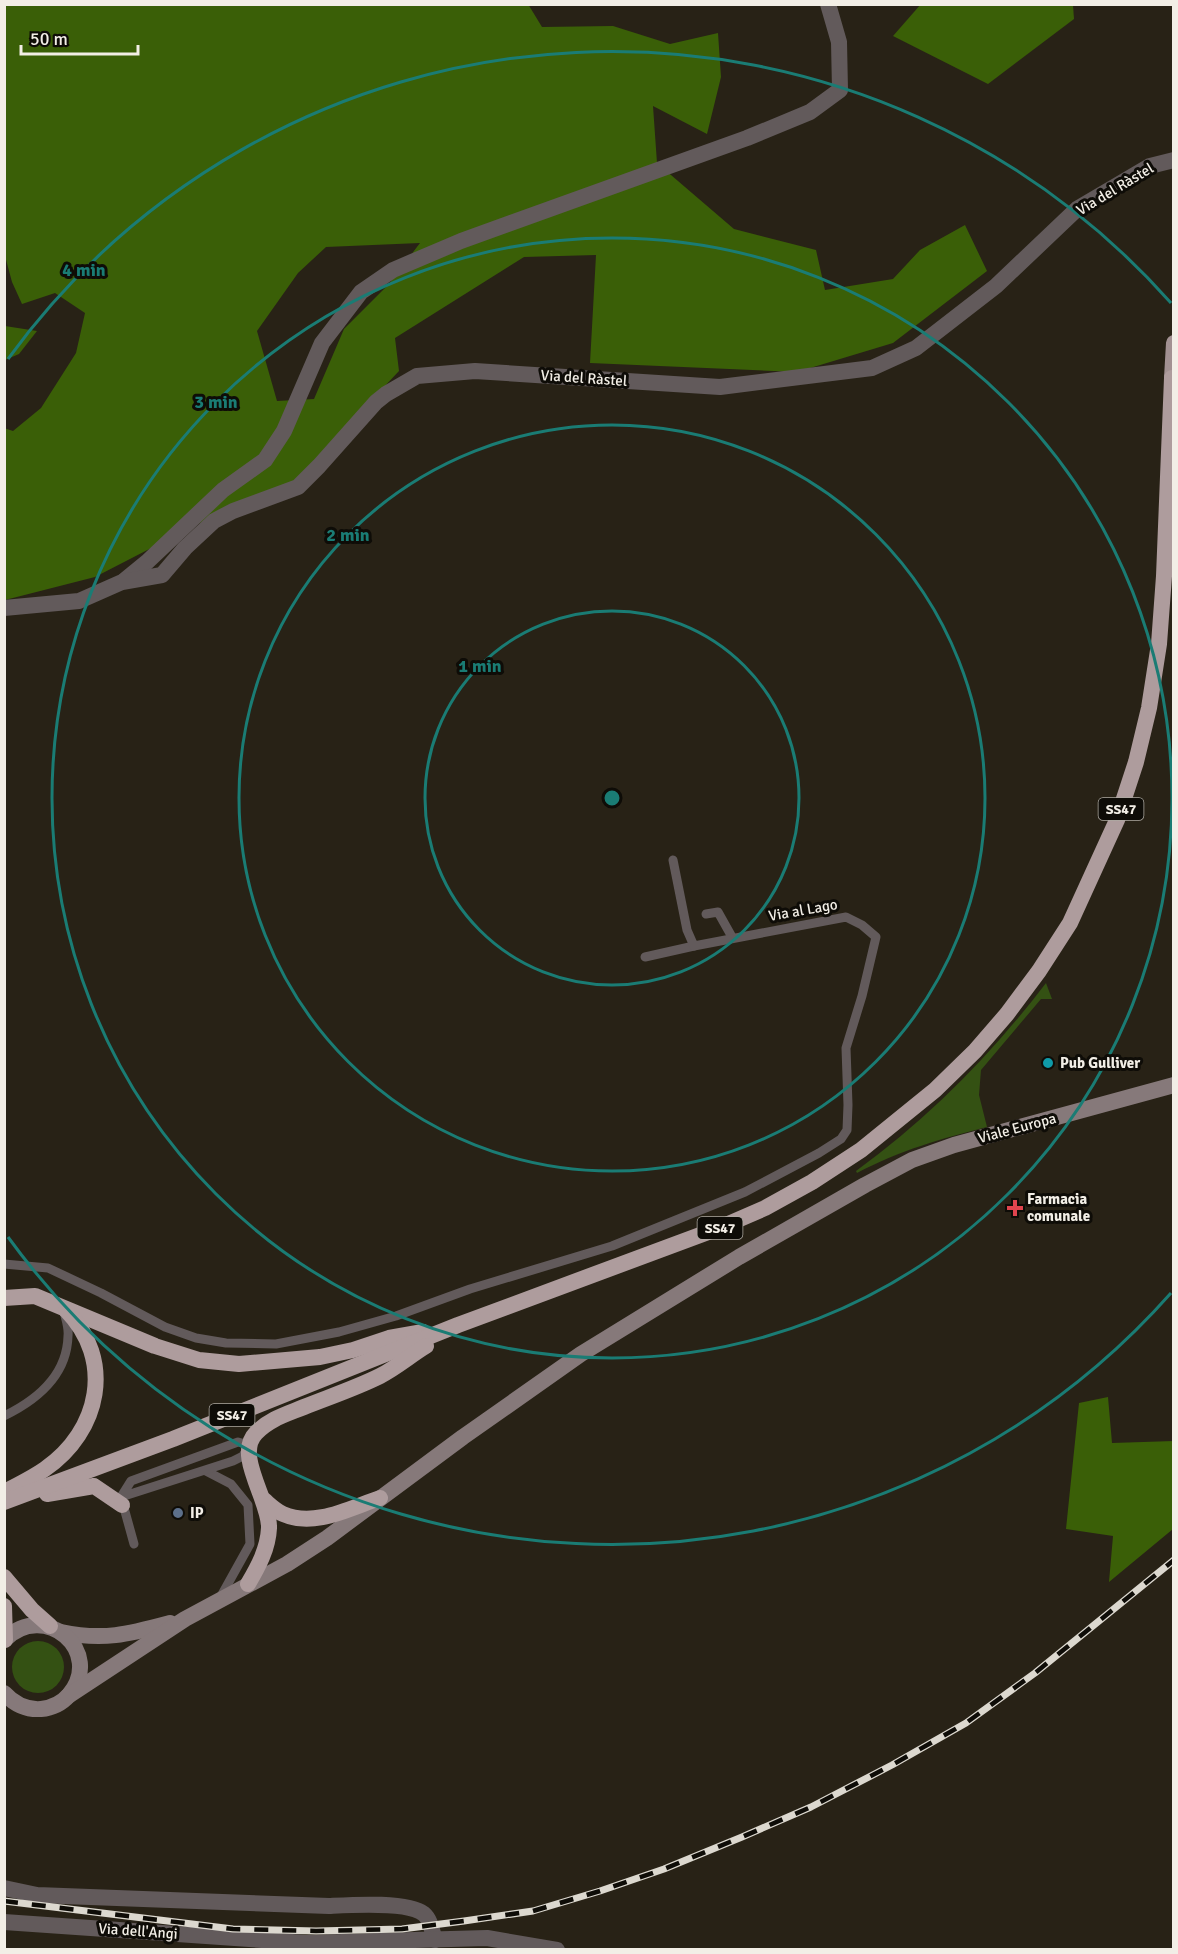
<svg xmlns="http://www.w3.org/2000/svg" width="1178" height="1954" viewBox="0 0 1178 1954" font-family="Signika,sans-serif">
	<style>
		.green { fill: #345113 }
		.forest { fill: #3a5f07; fill-rule: evenodd }
		.lines { fill: none; stroke-linecap: round; stroke-linejoin: round }
		.service { stroke: #625a5b; stroke-width: 9 }
		.minor { stroke: #625a5b; stroke-width: 16 }
		.tertiary { stroke: #625a5b; stroke-width: 16 }
		.secondary { stroke: #86797a; stroke-width: 16 }
		.primary { stroke: #a29192; stroke-width: 16 }
		.trunk { stroke: #ae9c9d; stroke-width: 16 }
		.rail-casing { stroke: #dcd8cf; stroke-width: 7 }
		.rail { stroke: #0e0c07; stroke-width: 4.5; stroke-dasharray: 14; stroke-linecap: butt }
		.ring { fill: none; stroke: #1a7c74; stroke-width: 3 }
		.culture-dot { fill: #0f9aa8; stroke: #0e0c07; stroke-width: 2 }
		.health-dot { fill: #e0444e; stroke: #0e0c07; stroke-width: 2 }
		.service-dot { fill: #5c6f8a; stroke: #0e0c07; stroke-width: 2 }
		.labels { text-anchor: middle; dominant-baseline: central; stroke-width: 6; stroke-linejoin: round; paint-order: stroke }
		.shield { fill: #0e0c07; stroke: #aeaaa3; stroke-width: 1.5 }
		.shield-label { font-size: 14px; font-weight: bold; fill: #f2eee6 }
		.street-label { font-size: 15px; fill: #f2eee6; stroke: #0e0c07 }
		.poi-label { font-size: 15px; font-weight: bold; fill: #f2eee6; stroke: #0e0c07; text-anchor: start }
		.centre { fill: #1a7c74; stroke: #0e0c07; stroke-width: 3 }
		.ring-label { font-size: 18px; text-anchor: middle; font-weight: bold; fill: #1a7c74; stroke: #0e0c07; stroke-width: 6; stroke-linejoin: round; paint-order: stroke }
	</style>
	<rect width="100%" height="100%" fill="#282216"/>
	<!-- green -->
	<g class="green">
		<path d="M1046 983 1052 999H1041L981 1070 979 1095 987 1127C940 1139 901 1150 857 1173L856 1171C929 1118 991 1055 1046 983Z"/>
		<circle cx="38" cy="1667" r="26"/>
	</g>
	<!-- forest -->
	<g class="forest">
		<path d="M528 4 542 27 613 26 670 44 718 33 721 77 707 134 653 106 657 163 734 229 816 250 825 290 893 279 920 250 965 225 987 271 893 343 797 372 590 363 596 255 524 257 395 338 399 371 288 489 225 510 95 577 5 600 4 428 13 431 41 408 76 353 85 313 55 293 22 304 12 282 5 256V5ZM420 243 388 285 344 329 314 399 277 401 257 331 298 273 326 247Z"/>
		<polygon points="921,4 1073,5 1074,19 988,84 893,36"/>
		<polygon points="5,326 37,331 19,354 5,360"/>
		<polygon points="1108,1397 1112,1443 1174,1441 1173,1529 1109,1582 1113,1536 1066,1529 1079,1403"/>
	</g>
	<g class="lines">
		<!-- service -->
		<g class="service">
			<polyline points="706,914 718,912 732,937"/>
			<polyline points="645,957 694,946"/>
			<polyline points="4,1264 48,1268 101,1293 165,1327 196,1338 226,1343 276,1344 339,1332 396,1316 470,1289 612,1246 745,1192 819,1153 841,1139 847,1130 848,1105 846,1048 862,996 876,937 862,925 846,917 694,946 687,930 673,860"/>
			<path d="M4 1416C37 1400 67 1375 68 1336 69 1328 66 1320 64 1312"/>
			<polyline points="206,1471 231,1484 248,1505 250,1544 220,1598"/>
			<polyline points="121,1497 233,1461 243,1456 249,1445 238,1442 131,1481 121,1497 134,1544"/>
		</g>
		<!-- minor -->
		<g class="minor">
			<polyline points="125,580 147,562 223,490 265,460 284,431 322,343 361,292 393,270 461,241 747,138 810,112 840,90 839,42 828,4"/>
			<polyline points="4,608 79,601 122,582 162,575 185,548 214,521 233,511 298,487 319,466 376,402 386,394 417,376 475,371 720,387 872,368 916,348 996,286 1077,209 1150,166 1174,160"/>
			<path d="M4 1888 37 1895 329 1906C349 1905 408 1901 424 1914 431 1920 432 1932 435 1940"/>
		</g>
		<!-- tertiary -->
		<polyline class="tertiary" points="4,1922 306,1943 487,1938 557,1950"/>
		<!-- secondary -->
		<g class="secondary">
			<path d="M61 1632C104 1641 129 1634 170 1623"/>
			<path d="M4 1640C45 1599 105 1652 69 1695 62 1703 52 1708 41 1709 27 1710 14 1704 4 1693"/>
			<polyline points="68,1696 185,1619 287,1564 327,1538 463,1437 581,1354 739,1257 865,1185 912,1160 954,1145 1174,1085"/>
		</g>
		<!-- primary -->
		<polyline class="primary" points="1172,378 1174,343"/>
		<!-- trunk -->
		<g class="trunk">
			<polyline points="4,1298 35,1296 155,1346 199,1360 239,1364 320,1357 353,1350 389,1338 423,1332"/>
			<path d="M4 1492C18 1485 32 1478 45 1469 100 1431 115 1360 66 1310"/>
			<polyline points="47,1494 94,1486 122,1505"/>
			<path d="M264 1500C270 1505 276 1511 283 1514 314 1528 350 1508 380 1498"/>
			<polyline points="4,1502 173,1439 458,1325 719,1228 765,1208 812,1182 861,1150 935,1090 975,1051 1007,1014 1039,971 1070,923 1117,820 1136,762 1149,708 1159,644 1164,576 1172,378"/>
			<polyline points="4,1577 32,1610 50,1626"/>
			<path d="M248 1584C258 1567 268 1549 269 1528 270 1501 234 1455 256 1433 269 1419 287 1414 304 1407 329 1397 356 1388 380 1376 396 1368 411 1355 426 1346"/>
			<polyline points="4,1606 5,1640"/>
		</g>
		<!-- rail casing -->
		<g class="rail-casing">
			<polyline id="rail" points="4,1901 233,1929 316,1931 402,1929 464,1921 533,1911 600,1891 664,1869 742,1837 811,1807 892,1765 966,1723 1035,1673 1174,1560"/>
		</g>
		<!-- rail -->
		<use href="#rail" class="rail"/>
	</g>
	<!-- distance rings -->
	<g class="ring">
		<circle cx="612" cy="798" r="187"/>
		<circle cx="612" cy="798" r="373"/>
		<circle cx="612" cy="798" r="560"/>
		<path d="M1171 1293A747 747 0 0 1 8 1237M8 359A747 747 0 0 1 1171 303"/>
	</g>
	<!-- markers -->
	<circle class="culture-dot" cx="1048" cy="1063" r="6"/>
	<path class="health-dot" d="M1012 1199h6v6h6v6h-6v6h-6v-6h-6v-6h6z"/>
	<circle class="service-dot" cx="178" cy="1513" r="6"/>
	<g class="labels">
		<!-- shield labels -->
		<g class="shield">
			<rect x="1098.5" y="798" width="45" height="22" rx="4.5"/>
			<rect x="697.5" y="1217" width="45" height="22" rx="4.5"/>
			<rect x="209.5" y="1404" width="45" height="22" rx="4.5"/>
		</g>
		<g class="shield-label">
			<text x="1121" y="809">SS47</text>
			<text x="720" y="1228">SS47</text>
			<text x="232" y="1415">SS47</text>
		</g>
		<!-- street labels -->
		<g class="street-label">
			<text transform="translate(1115 189) rotate(-31)">Via del Ràstel</text>
			<text transform="translate(584 378) rotate(4)">Via del Ràstel</text>
			<text transform="translate(803 910) rotate(-10)">Via al Lago</text>
			<text transform="translate(1017 1128) rotate(-15)">Viale Europa</text>
			<text transform="translate(138 1931) rotate(4)">Via dell'Angi</text>
		</g>
		<!-- poi labels -->
		<g class="poi-label">
			<text x="1060" y="1063">Pub Gulliver</text>
			<text x="1027" y="1199">Farmacia<tspan x="1027" dy="17">comunale</tspan></text>
			<text x="190" y="1513">IP</text>
		</g>
	</g>
	<circle cx="612" cy="798" r="9" class="centre"/>
	<g class="ring-label">
		<text x="84" y="276">4 min</text>
		<text x="216" y="408">3 min</text>
		<text x="348" y="541">2 min</text>
		<text x="480" y="672">1 min</text>
	</g>
	<!-- border -->
	<rect width="1178" height="1954" fill="none" stroke="#f2eee6" stroke-width="12"/>
	<!-- scale -->
	<path d="M21 45v9h117v-9" fill="none" stroke="#f2eee6" stroke-width="3"/>
	<text x="30" y="45" font-size="18" fill="#f2eee6" stroke="#0e0c07" stroke-width="4.5" paint-order="stroke">50 m</text>
</svg>
